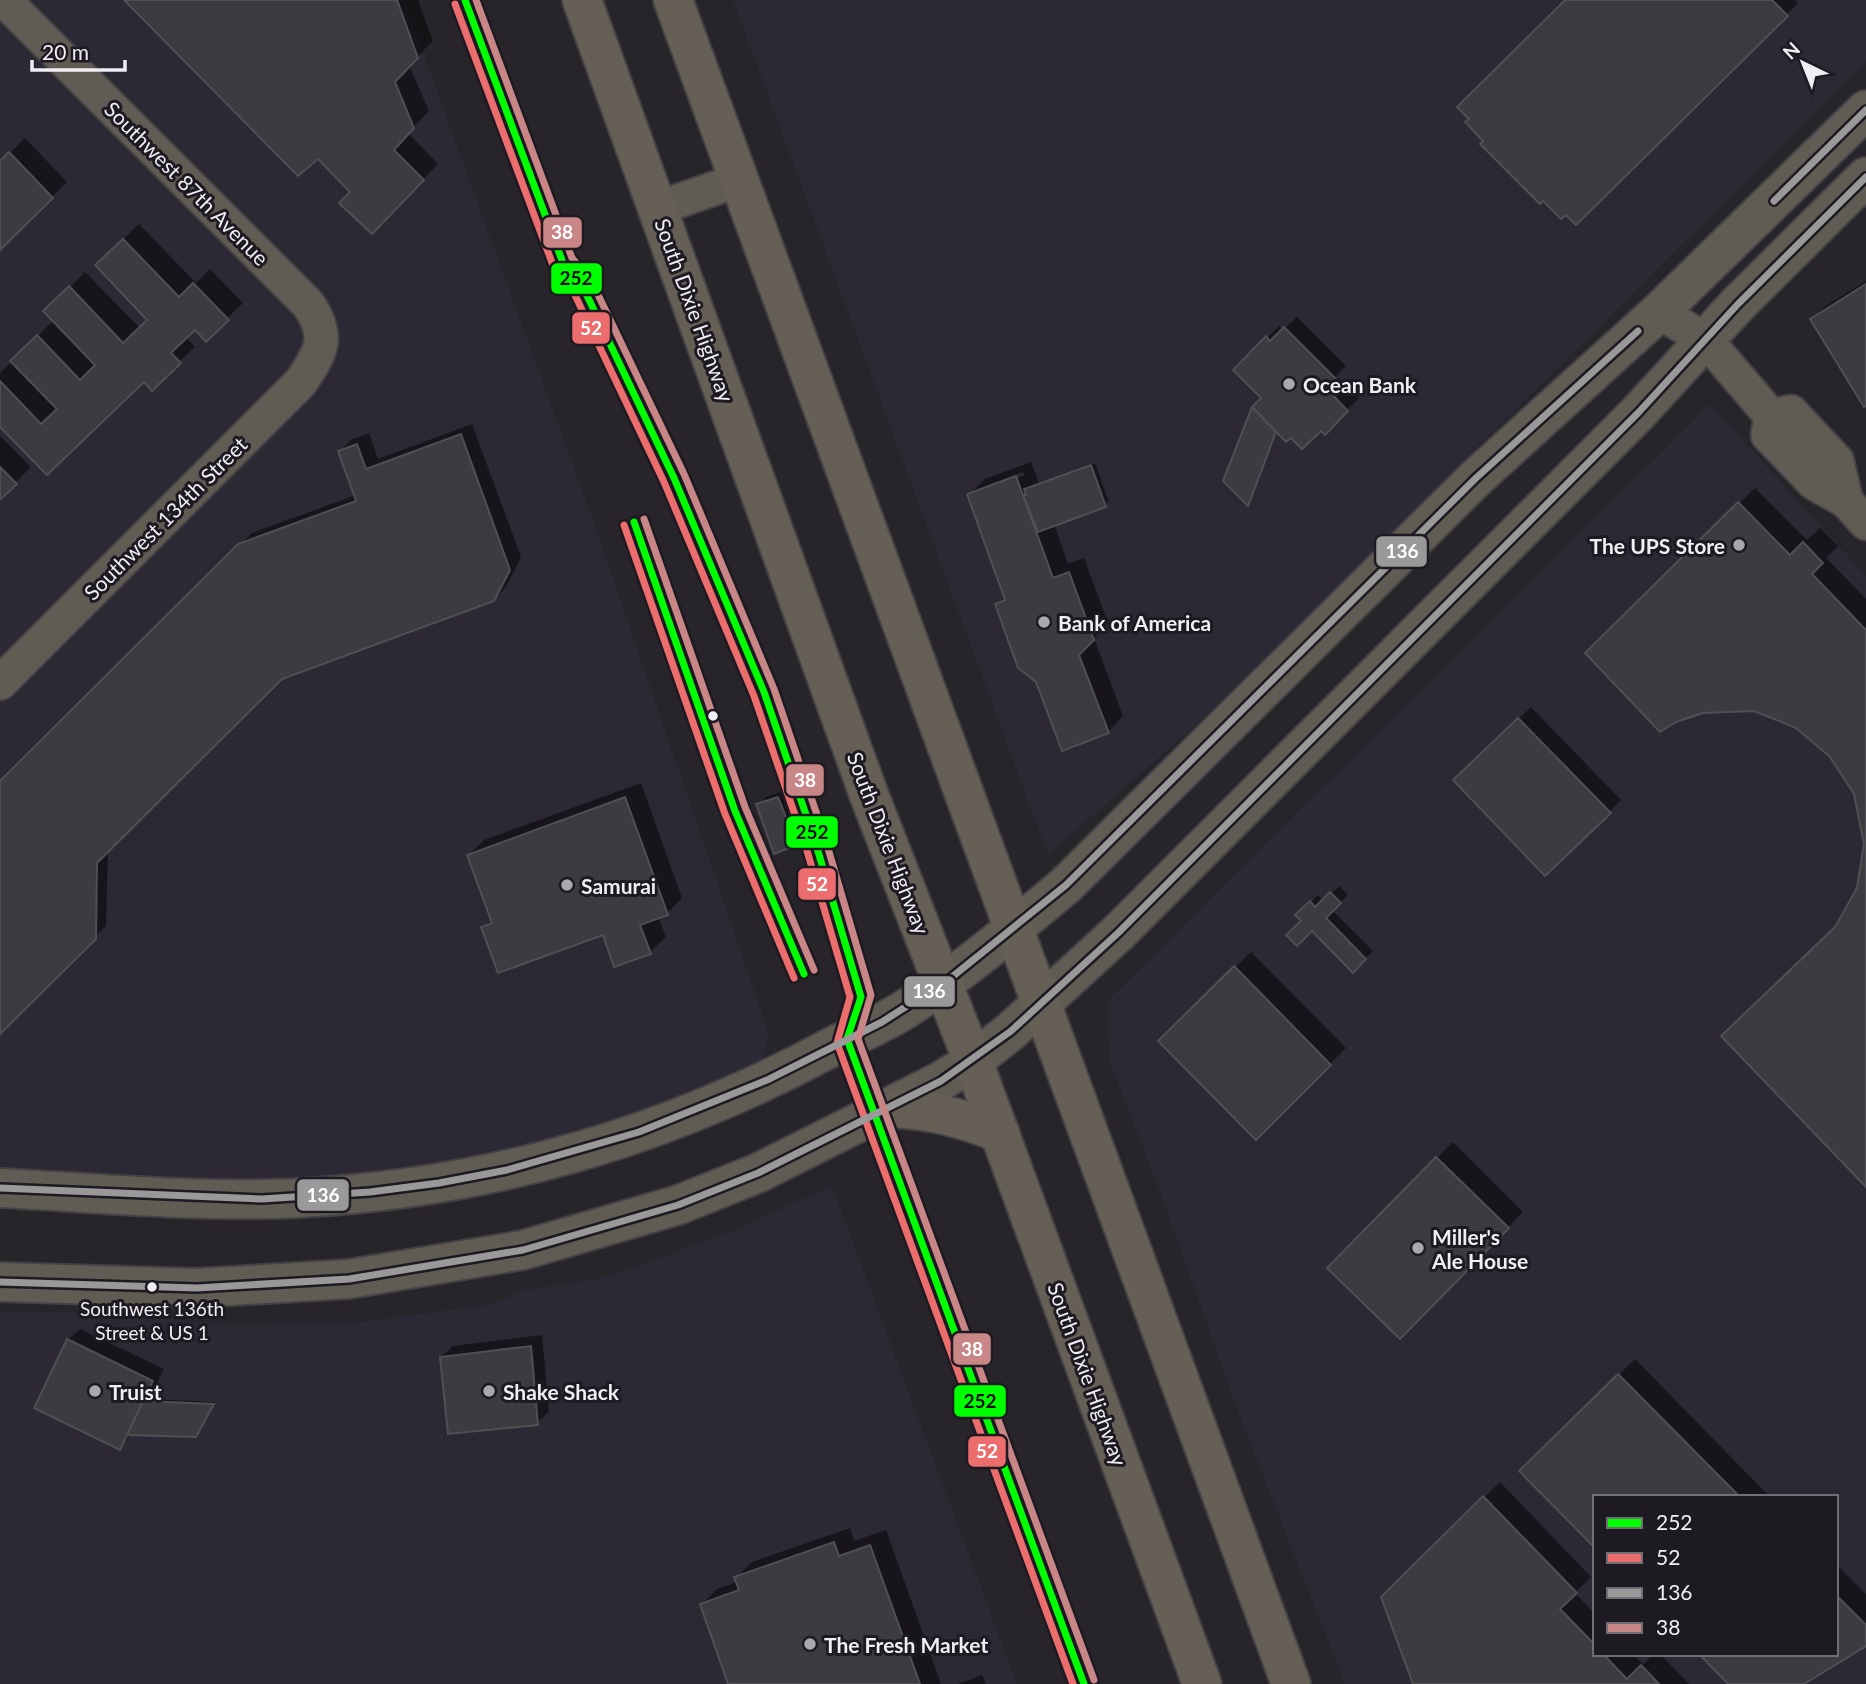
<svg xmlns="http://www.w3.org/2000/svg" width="1866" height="1684" viewBox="0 0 1866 1684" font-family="Lato,sans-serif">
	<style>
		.built { fill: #2c2834; fill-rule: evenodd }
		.shadow { fill: #0007; fill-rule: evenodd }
		.building { fill: #3c3b40; stroke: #514f54; stroke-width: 2 }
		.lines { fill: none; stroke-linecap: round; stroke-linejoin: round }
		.minor-casing { stroke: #434245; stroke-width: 37 }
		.tertiary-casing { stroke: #434245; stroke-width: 42 }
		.trunk-casing { stroke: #434245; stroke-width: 42 }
		.minor { stroke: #615c53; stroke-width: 33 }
		.tertiary { stroke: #615c53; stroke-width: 38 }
		.trunk { stroke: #655f56; stroke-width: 38 }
		.bus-1-casing { stroke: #1d1a22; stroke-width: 12 }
		.bus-2-casing { stroke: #1d1a22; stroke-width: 12 }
		.bus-3-casing { stroke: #1d1a22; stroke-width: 12 }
		.bus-4-casing { stroke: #1d1a22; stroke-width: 12 }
		.bus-1 { stroke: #0f0; stroke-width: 7 }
		.bus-2 { stroke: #ec6d6d; stroke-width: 7 }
		.bus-3 { stroke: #999; stroke-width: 7 }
		.bus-4 { stroke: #c98686; stroke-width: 7 }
		.poi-dot { fill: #aaa8ad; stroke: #1d1a22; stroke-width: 2.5 }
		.bus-dot { fill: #f0eef4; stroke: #1d1a22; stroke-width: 2.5 }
		.labels { text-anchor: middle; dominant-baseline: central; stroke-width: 6; stroke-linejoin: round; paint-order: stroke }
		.bus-label { font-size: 19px; fill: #f0eef4; stroke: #1d1a22 }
		.street-label { font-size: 21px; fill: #f0eef4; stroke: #1d1a22 }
		.poi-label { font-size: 21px; font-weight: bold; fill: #f0eef4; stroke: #1d1a22; text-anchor: start }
		.line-badge { stroke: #1d1a22; stroke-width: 2.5 }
		.badge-label { font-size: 19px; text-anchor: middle; font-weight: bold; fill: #fff }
		.pale-badge-label { font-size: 19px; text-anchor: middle; font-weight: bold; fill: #111 }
	</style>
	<rect width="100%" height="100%" fill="#27252a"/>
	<!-- built -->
	<g class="built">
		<polygon points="0,0 404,0 598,534 769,1034 760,1070 660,1114 370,1184 0,1176"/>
		<polygon points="733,0 1866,0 1866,62 1213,710 1048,855"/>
		<path d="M1710 404 1866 576V1684H1345L1238 1412 1161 1194 1109 1061 1108 1000ZM1595 1497H1836V1654H1595Z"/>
		<polygon points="832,1186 1017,1684 0,1684 0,1311 92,1313 230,1324 313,1323 355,1323 492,1304 524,1290 608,1277 732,1231"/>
	</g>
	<!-- shadow -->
	<g class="shadow">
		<polygon points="127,0 418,0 433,41 409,65 429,111 408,133 438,164 372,232 352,193 318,157"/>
		<polygon points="1568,0 1795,0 1798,3 1576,222"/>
		<polygon points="25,138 67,182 0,248 0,163"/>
		<polygon points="139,224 196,283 210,269 243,303 206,339 195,328 186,337 195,347 179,362 144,379 47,473 0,425 0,373 54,320 46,311 85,272 140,328 149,319 97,265"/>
		<polygon points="1866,281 1866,404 1812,319 1824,307"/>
		<polygon points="1297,317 1346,366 1336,376 1359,398 1325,432 1321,428 1291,436 1278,431 1248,504 1253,408 1263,398 1235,370 1279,326 1283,330"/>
		<polygon points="472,424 521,557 506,587 494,600 281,678 108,849 106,926 0,1031 0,783 252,533 356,495 340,451 351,440 369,433 378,459"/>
		<polygon points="0,436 31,467 0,498"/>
		<path d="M1031 462 1039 483 1095 463 1109 502 1054 524 1068 564 1084 558 1108 623 1094 638 1123 716 1108 732 1038 681 997 604 1006 595 969 495 985 479ZM1023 472 1025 475 985 490V486Z"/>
		<polygon points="1755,488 1807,540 1820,528 1838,546 1826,558 1866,599 1866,1185 1837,927 1858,889 1866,844 1855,794 1831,756 1797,726 1587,653"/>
		<polygon points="1531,707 1621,800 1546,873 1456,780"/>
		<polygon points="641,783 682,898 667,913 658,916 666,937 650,952 604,933 483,928 492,919 469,855 484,840"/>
		<polygon points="786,790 803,836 796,844 759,805 766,797"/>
		<polygon points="1339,886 1348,895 1332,910 1373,951 1353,970 1303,921 1305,908 1318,895 1324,901"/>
		<polygon points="1251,952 1346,1048 1256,1138 1161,1041"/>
		<polygon points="1453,1142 1523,1212 1400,1337 1329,1268"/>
		<polygon points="80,1329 164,1369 149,1399 215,1402 199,1432 196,1436 132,1433 119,1447 68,1340"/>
		<polygon points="542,1335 549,1411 537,1423 441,1357 453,1346"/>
		<polygon points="1635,1359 1770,1497 1595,1497 1521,1471"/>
		<polygon points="1500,1482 1591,1577 1575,1593 1595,1614 1595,1654 1633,1654 1643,1664 1654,1654 1660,1654 1689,1684 1415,1684 1383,1597"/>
		<polygon points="850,1528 854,1541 886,1530 941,1684 730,1684 702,1604 717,1589 738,1582 736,1578 752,1562"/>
		<polygon points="1836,1564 1866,1594 1866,1644 1800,1684 1730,1684 1836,1654"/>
		<polygon points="982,1675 986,1684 958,1684"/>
	</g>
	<!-- building -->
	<g class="building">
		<polygon points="124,0 397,0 418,58 395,82 414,128 394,150 424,180 372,234 339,203 350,192 318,159 298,176"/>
		<polygon points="1565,0 1772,0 1788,16 1576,225 1566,215 1561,219 1543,201 1540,204 1480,144 1483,141 1465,122 1469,119 1457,107"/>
		<polygon points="9,152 53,198 0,250 0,161"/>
		<polygon points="123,239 179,297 193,283 229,320 206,342 195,330 171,353 181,363 152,391 144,382 47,475 0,427 0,381 41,424 57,409 10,361 37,335 80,380 95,365 43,311 69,286 123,343 147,320 95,265"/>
		<polygon points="1866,284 1866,406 1864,407 1810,319"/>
		<polygon points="1284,327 1336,379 1326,388 1348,411 1325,435 1321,431 1302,449 1291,438 1286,442 1252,407 1261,398 1233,370 1266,336 1270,341"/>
		<polygon points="1252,407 1276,432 1248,506 1223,481"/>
		<polygon points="461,434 510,570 494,601 282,679 97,863 96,939 0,1034 0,781 238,544 356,501 338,451 357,444 366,469"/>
		<polygon points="1091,465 1106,507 1038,532 1023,495 1026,495 1024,489"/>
		<polygon points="0,467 17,484 0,500"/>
		<polygon points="1016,476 1053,578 1069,572 1094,640 1079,655 1109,733 1062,751 1036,682 1018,668 995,604 1005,600 967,494"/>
		<polygon points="1738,502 1790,555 1803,542 1823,563 1812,574 1866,630 1866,1187 1721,1036 1835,927 1857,888 1864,844 1854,794 1830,757 1796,728 1754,711 1703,713 1676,722 1660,732 1585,653"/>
		<polygon points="1518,718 1611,813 1545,876 1453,780"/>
		<polygon points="625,797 668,915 640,925 651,954 614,967 603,935 498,973 481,927 492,923 467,855"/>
		<polygon points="778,797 797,845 774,854 756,804"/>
		<polygon points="1330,892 1341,903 1326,918 1366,959 1353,973 1312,931 1297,946 1286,935 1301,921 1295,915 1310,901 1315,907"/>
		<polygon points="1234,966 1331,1065 1256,1140 1158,1041"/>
		<polygon points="1436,1157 1509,1228 1400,1339 1327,1268"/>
		<polygon points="67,1339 153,1381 120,1450 34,1408"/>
		<polygon points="531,1346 538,1425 448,1434 440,1357"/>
		<polygon points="1618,1374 1740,1497 1595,1497 1595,1548 1519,1471"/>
		<polygon points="143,1401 214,1404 196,1437 127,1435"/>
		<polygon points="1483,1496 1577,1593 1560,1609 1595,1645 1595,1654 1603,1654 1627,1679 1641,1665 1659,1684 1413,1684 1381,1597"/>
		<polygon points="834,1542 839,1556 870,1545 920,1684 728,1684 700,1604 739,1590 734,1577"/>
		<polygon points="1836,1595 1866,1625 1866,1646 1804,1684 1728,1684 1699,1654 1836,1654"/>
	</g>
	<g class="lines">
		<!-- minor casing -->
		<g class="minor-casing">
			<g id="minor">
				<polyline points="658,208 739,180"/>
				<polyline points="1659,312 1706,340 1771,416 1768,435 1814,483 1846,501 1866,523"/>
				<polyline points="1771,416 1791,412 1837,461 1846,501"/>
				<path d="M0 683 301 382C321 352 331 337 308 304L4 0"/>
			</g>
		</g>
		<!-- tertiary casing -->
		<g class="tertiary-casing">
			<g id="tertiary">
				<path d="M0 1188C99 1193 200 1203 299 1198 490 1188 662 1138 830 1048 857 1034 887 1022 912 1005 966 969 1016 927 1066 885L1476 478 1659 312 1866 110"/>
				<polyline points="0,1282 197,1288 349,1279 523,1250 678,1205 758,1173 941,1081 973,1061 1011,1031 1118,933 1638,413 1738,304 1866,177"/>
			</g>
		</g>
		<!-- trunk casing -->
		<g class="trunk-casing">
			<g id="trunk">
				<polyline points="582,0 869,795 973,1061 1202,1684"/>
				<polyline points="673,0 1291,1684"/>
				<path d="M891 1108C931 1110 963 1118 1000 1133"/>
			</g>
		</g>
		<!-- minor -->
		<use href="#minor" class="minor"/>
		<!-- tertiary -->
		<use href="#tertiary" class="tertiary"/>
		<!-- trunk -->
		<use href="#trunk" class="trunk"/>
		<!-- bus-1 casing -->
		<g class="bus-1-casing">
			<g id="bus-1">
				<polyline points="465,0 563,263 582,285 674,478 764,692 815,841 861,997 847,1039 1084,1684"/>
				<polyline points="634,522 735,811 804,974"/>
			</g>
		</g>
		<!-- bus-2 casing -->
		<g class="bus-2-casing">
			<g id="bus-2">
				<polyline points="455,4 554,268 573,291 664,482 754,696 805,844 850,997 837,1043 1073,1684"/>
				<polyline points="624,525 725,814 794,978"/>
			</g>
		</g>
		<!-- bus-3 casing -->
		<g class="bus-3-casing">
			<g id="bus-3">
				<polyline points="1774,201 1866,110"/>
				<polyline points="0,1188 262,1199 370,1192 439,1183 507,1170 639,1132 767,1080 882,1022 952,977 1066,885 1476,478 1638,331"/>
				<polyline points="0,1282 197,1288 349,1279 523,1250 678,1205 758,1173 941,1081 1011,1031 1118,933 1638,413 1738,304 1866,177"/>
			</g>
		</g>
		<!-- bus-4 casing -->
		<g class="bus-4-casing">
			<g id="bus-4">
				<polyline points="476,0 572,258 591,280 684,474 774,689 825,838 871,995 858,1039 1094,1680"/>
				<polyline points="644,519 745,807 814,970"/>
			</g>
		</g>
		<!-- bus-1 -->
		<use href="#bus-1" class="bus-1"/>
		<!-- bus-2 -->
		<use href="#bus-2" class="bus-2"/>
		<!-- bus-3 -->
		<use href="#bus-3" class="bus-3"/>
		<!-- bus-4 -->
		<use href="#bus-4" class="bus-4"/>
	</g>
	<!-- markers -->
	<g class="poi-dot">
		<circle cx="1289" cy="384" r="7"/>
		<circle cx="1739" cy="545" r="7"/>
		<circle cx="1044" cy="622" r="7"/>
		<circle cx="567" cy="885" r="7"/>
		<circle cx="1418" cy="1248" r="7"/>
		<circle cx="95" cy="1391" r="7"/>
		<circle cx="489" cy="1391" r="7"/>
		<circle cx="810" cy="1644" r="7"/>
	</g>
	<g class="bus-dot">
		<circle cx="713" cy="716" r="6"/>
		<circle cx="152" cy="1287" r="6"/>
	</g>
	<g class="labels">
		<!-- bus labels -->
		<g class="bus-label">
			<text x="152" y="1308">Southwest 136th<tspan x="152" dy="24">Street &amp; US 1</tspan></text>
		</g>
		<!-- street labels -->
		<g class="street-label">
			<text transform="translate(187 183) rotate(45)">Southwest 87th Avenue</text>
			<text transform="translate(695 310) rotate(70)">South Dixie Highway</text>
			<text transform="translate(165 518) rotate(-45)">Southwest 134th Street</text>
			<text transform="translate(889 843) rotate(69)">South Dixie Highway</text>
			<text transform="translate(1088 1374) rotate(70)">South Dixie Highway</text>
		</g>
		<!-- poi labels -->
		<g class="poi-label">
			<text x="1303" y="384">Ocean Bank</text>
			<text x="1725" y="545" text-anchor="end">The UPS Store</text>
			<text x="1058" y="622">Bank of America</text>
			<text x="581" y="885">Samurai</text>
			<text x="1432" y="1236">Miller's<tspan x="1432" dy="24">Ale House</tspan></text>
			<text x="109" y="1391">Truist</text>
			<text x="503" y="1391">Shake Shack</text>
			<text x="824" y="1644">The Fresh Market</text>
		</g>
	</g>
	<g class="line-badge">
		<rect x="542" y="216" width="41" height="33" rx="7" fill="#c98686"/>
		<rect x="550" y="262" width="53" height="33" rx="7" fill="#0f0"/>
		<rect x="571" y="311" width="40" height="34" rx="7" fill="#ec6d6d"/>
		<rect x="1375" y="535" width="53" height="33" rx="7" fill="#999"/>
		<rect x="785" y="763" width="40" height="34" rx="7" fill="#c98686"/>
		<rect x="785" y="815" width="54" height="34" rx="7" fill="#0f0"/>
		<rect x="797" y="867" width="40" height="34" rx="7" fill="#ec6d6d"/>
		<rect x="903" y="975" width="53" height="33" rx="7" fill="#999"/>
		<rect x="296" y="1178" width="54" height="34" rx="7" fill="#999"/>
		<rect x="952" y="1332" width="40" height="34" rx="7" fill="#c98686"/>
		<rect x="953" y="1384" width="54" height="34" rx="7" fill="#0f0"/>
		<rect x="967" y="1435" width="40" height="33" rx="7" fill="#ec6d6d"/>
	</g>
	<g class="badge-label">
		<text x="562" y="239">38</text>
		<text x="591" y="335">52</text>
		<text x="1402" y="558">136</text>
		<text x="805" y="787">38</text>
		<text x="817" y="891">52</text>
		<text x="929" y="998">136</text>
		<text x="323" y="1202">136</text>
		<text x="972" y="1356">38</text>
		<text x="987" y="1458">52</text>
	</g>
	<g class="pale-badge-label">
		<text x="576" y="285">252</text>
		<text x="812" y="839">252</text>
		<text x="980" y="1408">252</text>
	</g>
	<!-- legend -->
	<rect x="1593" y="1495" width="245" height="161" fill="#1d1a22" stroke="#716f76" stroke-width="2"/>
	<rect x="1607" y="1518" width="35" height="10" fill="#00ff00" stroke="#716f76" stroke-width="2"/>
	<text x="1656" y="1530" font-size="21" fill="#f0eef4">252</text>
	<rect x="1607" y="1553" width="35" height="10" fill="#ec6d6d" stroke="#716f76" stroke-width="2"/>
	<text x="1656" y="1565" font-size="21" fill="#f0eef4">52</text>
	<rect x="1607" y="1588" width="35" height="10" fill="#999999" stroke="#716f76" stroke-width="2"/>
	<text x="1656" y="1600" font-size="21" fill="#f0eef4">136</text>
	<rect x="1607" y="1623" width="35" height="10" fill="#c98686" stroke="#716f76" stroke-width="2"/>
	<text x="1656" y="1635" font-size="21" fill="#f0eef4">38</text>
	<!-- north arrow -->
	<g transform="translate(1803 63) rotate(317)" stroke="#1d1a22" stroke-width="5" paint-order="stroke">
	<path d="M0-5L12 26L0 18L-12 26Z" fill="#f0eef4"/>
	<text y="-10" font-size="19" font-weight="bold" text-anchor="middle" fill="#f0eef4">N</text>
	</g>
	<!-- scale -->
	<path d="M32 60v10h93v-10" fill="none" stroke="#f0eef4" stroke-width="3.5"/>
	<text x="42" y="60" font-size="21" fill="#f0eef4" stroke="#1d1a22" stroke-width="5" paint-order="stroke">20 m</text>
</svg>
